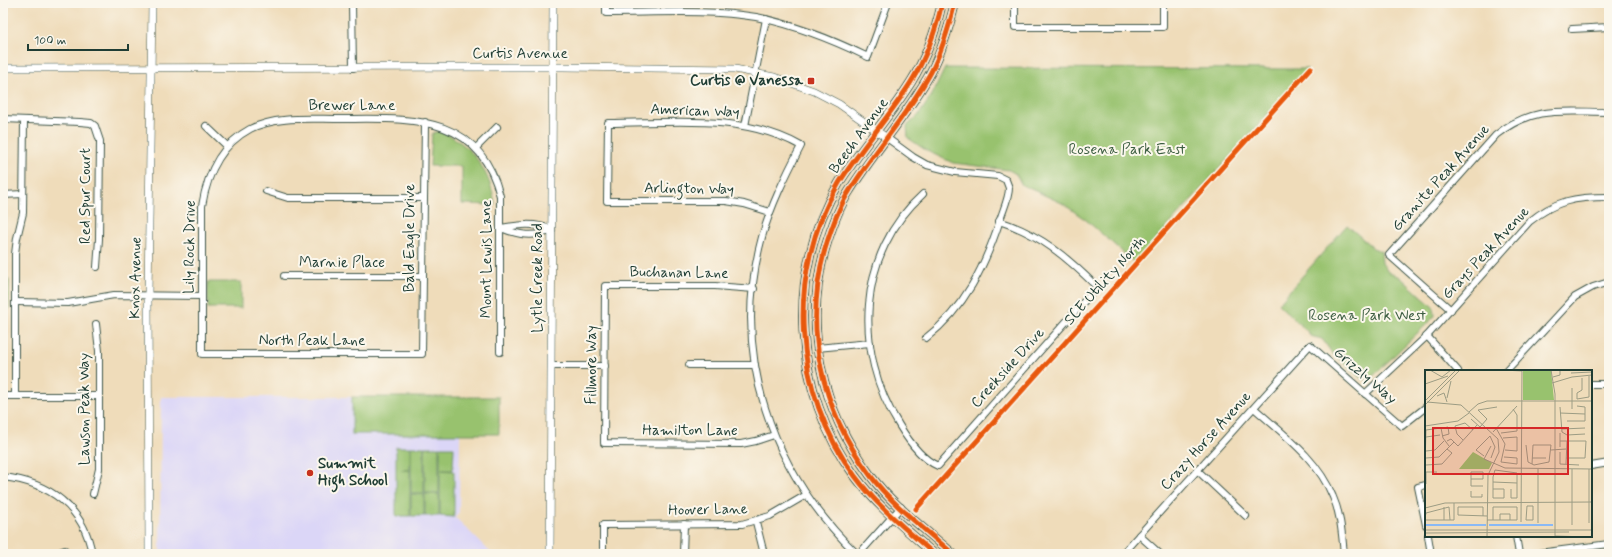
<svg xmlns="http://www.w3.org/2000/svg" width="1612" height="557" viewBox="0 0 1612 557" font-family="Mynerve,sans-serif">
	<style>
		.built { fill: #dbd6f7 }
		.green { fill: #98c26e; stroke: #5c8051 }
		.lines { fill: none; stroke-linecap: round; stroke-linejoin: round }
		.minor-casing { stroke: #3e5548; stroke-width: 8 }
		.tertiary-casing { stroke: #3e5548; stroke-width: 8 }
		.secondary-casing { stroke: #3e5548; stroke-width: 10 }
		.minor { stroke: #fff; stroke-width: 6 }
		.tertiary { stroke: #fff; stroke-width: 7 }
		.secondary { stroke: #fee4c6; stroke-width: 8 }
		.cycleway-casing { stroke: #fbf7ec; stroke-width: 8 }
		.cycleway { stroke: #e8590c; stroke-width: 5 }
		.poi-dot { fill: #c8321e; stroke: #fbf7ec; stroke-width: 1.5 }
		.labels { text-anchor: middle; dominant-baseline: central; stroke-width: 4; stroke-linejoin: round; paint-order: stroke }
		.street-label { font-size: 15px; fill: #1f3d34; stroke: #fbf7ec }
		.poi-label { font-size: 15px; font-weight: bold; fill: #1f3d34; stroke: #fbf7ec; text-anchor: end }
		.park-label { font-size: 15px; fill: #3d5e42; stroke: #fbf7ec }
		.inset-river { fill: none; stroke: #8ab9f5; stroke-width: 2 }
		.inset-road { fill: none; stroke: #9c9c84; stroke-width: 1 }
		.view { fill: #d62828; fill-opacity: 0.15; stroke: #d62828; stroke-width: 2 }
		.inset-edge { fill: none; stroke: #1f3d34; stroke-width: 2 }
	</style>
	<rect width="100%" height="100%" fill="#fbf7ec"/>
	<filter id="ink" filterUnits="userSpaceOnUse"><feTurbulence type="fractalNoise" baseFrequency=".025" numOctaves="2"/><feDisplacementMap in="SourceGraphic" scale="8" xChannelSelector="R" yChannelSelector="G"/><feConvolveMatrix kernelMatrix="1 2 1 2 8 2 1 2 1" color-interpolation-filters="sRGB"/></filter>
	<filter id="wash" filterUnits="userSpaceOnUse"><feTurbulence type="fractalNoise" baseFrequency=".012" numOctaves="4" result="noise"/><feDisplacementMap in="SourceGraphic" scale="16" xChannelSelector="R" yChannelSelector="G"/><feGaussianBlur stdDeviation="0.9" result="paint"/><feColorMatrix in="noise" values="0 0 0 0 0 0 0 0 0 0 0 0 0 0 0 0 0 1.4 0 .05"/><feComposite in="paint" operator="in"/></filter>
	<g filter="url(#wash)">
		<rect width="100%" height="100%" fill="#efdcba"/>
		<!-- built -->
		<polygon class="built" points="161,397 499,397 499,434 460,434 459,512 455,517 492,554 160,554"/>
		<!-- green -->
		<g class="green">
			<polygon points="945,68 1308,69 1135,263 1086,220 1062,203 1022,185 1016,174 1009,170 953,163 927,151 908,138 907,126 918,116 932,95"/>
			<path d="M440 131C471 143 491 172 495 205L462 204V166H430L432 135 433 133Z"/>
			<polygon points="1347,225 1373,248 1381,251 1382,263 1388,272 1400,277 1434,308 1435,316 1370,379 1362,379 1332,353 1322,339 1310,336 1309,333 1278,304"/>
			<rect x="3" y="280" width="6" height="29"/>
			<rect x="208" y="282" width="33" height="26"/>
			<rect x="352" y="397" width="147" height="37"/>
			<polygon points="396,447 410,447 410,470 401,470 410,470 410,516 396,516"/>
			<rect x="411" y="447" width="13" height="46"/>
			<rect x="425" y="447" width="14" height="46"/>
			<polygon points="440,447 454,447 453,470 440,470"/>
			<polygon points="440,470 454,471 454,517 440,516"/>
			<rect x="411" y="494" width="13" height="22"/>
			<rect x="425" y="494" width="14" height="22"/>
		</g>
	</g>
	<g filter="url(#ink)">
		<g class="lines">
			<!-- minor casing -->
			<g class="minor-casing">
				<g id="minor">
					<polyline points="352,3 353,68"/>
					<path d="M606 3V13C655 13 707 9 756 17 796 25 831 39 868 57L888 3"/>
					<polyline points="1015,3 1015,27 1163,27 1163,3"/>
					<polyline points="1572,29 1609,27"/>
					<polyline points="3,119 80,122 91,123 95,126 100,141 99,239 97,267"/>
					<path d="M425 122 422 354H202V206C207 175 220 145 250 129 276 116 308 119 337 119 407 119 479 111 500 196V352"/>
					<polyline points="206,126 227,146"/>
					<polyline points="745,126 766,19"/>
					<path d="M887 138 913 157 927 165 955 172 998 176 1006 180 1009 188C1009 198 1003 210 1000 220 985 266 965 308 926 338"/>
					<polyline points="476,148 497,127"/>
					<polyline points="266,191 288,198 423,198"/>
					<path d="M923 194C857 253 853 352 899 425 908 440 921 459 938 466L1097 287C1068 258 1040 234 999 221"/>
					<polyline points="3,195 23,194"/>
					<path d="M770 212 744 204 726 201H607L608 123C672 123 743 113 801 146 786 175 771 205 762 237 730 355 771 471 857 554"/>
					<path d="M501 228C518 235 534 238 552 230"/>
					<path d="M501 228C518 225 535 222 552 230"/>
					<polyline points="284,276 423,276"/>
					<polyline points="754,289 715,286 605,286 604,443 741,444 756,441 774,435"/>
					<polyline points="16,302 68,303 114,295 202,296"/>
					<path d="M1451 310 1389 255 1496 135C1533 105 1564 112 1609 112"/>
					<polyline points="1427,336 1458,371"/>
					<polyline points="817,348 870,343"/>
					<polyline points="689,365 755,365"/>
					<polyline points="551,366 605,366"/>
					<polyline points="1506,371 1575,297 1593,287 1609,282"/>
					<polyline points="1591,384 1609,384"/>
					<path d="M1365 394 1427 336 1529 222C1556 200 1575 197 1609 197"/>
					<polyline points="3,396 99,396"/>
					<polyline points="15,396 15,254 17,238 23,213 24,121"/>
					<path d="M1254 408C1283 434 1318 459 1333 497 1341 515 1342 535 1344 554"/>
					<polyline points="1591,466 1609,463"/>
					<polyline points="1197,470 1246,516"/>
					<path d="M3 477C48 482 84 507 92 554"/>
					<polyline points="1426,485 1418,487 1426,525"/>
					<polyline points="93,494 99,469 99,351 96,324"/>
					<polyline points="756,522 764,554"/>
					<polyline points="1139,535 1160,554"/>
					<polyline points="1428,536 1431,554"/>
					<polyline points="1516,536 1519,554"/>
					<polyline points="54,554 65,550"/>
					<polyline points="603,554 603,525 742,524 770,516 806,495"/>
					<polyline points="683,554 684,524"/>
					<polyline points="859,554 901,507"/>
					<polyline points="1122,554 1310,345 1402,426 1426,407"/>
					<polyline points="1531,554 1609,544"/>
				</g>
			</g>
			<!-- tertiary casing -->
			<g class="tertiary-casing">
				<g id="tertiary">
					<polyline points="3,68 563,67 735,69 774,77 814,91 839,104 887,138"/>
					<polyline points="149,554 148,295 152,3"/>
					<polyline points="550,554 553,3"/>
				</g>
			</g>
			<!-- secondary casing -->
			<g class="secondary-casing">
				<g id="secondary">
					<path d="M934 554C907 530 877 506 855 476 793 393 785 273 839 183 861 148 889 117 911 82 926 58 936 30 942 3"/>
					<path d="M953 554C925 529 892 505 870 475 821 409 803 329 825 249 831 229 838 208 850 190 875 150 908 114 931 72 942 51 949 27 955 3"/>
				</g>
			</g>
			<!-- minor -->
			<use href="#minor" class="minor"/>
			<!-- tertiary -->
			<use href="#tertiary" class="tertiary"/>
			<!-- secondary -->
			<use href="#secondary" class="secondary"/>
			<!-- cycleway casing -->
			<g class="cycleway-casing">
				<g id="cycleway">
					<polyline points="916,509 1311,68"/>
					<path d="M934 554C907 530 877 506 855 476 793 393 785 273 839 183 861 148 889 117 911 82 926 58 936 30 942 3"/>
					<path d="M953 554C925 529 892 505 870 475 821 409 803 329 825 249 831 229 838 208 850 190 875 150 908 114 931 72 942 51 949 27 955 3"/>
				</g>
			</g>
			<!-- cycleway -->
			<use href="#cycleway" class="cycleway"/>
		</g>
	</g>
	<!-- markers -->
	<g class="poi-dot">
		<rect x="807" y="77" width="8" height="8" rx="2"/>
		<circle cx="310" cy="473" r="4"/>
	</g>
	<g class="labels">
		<!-- street labels -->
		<g class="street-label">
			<text x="520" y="54">Curtis Avenue</text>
			<text x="352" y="106">Brewer Lane</text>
			<text transform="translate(695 111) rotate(2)">American Way</text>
			<text transform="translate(859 136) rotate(-54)">Beech Avenue</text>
			<text transform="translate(1441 178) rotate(-48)">Granite Peak Avenue</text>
			<text transform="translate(689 189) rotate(1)">Arlington Way</text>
			<text transform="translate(86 196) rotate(-90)">Red Spur Court</text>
			<text transform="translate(410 238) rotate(-90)">Bald Eagle Drive</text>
			<text transform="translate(190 247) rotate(-89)">Lily Rock Drive</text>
			<text transform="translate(1486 253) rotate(-47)">Grays Peak Avenue</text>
			<text transform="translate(487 259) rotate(-90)">Mount Lewis Lane</text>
			<text x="342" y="263">Marnie Place</text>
			<text transform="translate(679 273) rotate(1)">Buchanan Lane</text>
			<text transform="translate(136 278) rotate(-89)">Knox Avenue</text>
			<text transform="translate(538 278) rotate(-90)">Lytle Creek Road</text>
			<text transform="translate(1105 281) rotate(-48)">SCE Utility North</text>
			<text x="312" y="341">North Peak Lane</text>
			<text transform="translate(592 365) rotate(-90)">Fillmore Way</text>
			<text transform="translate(1008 368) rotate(-48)">Creekside Drive</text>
			<text transform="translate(1365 376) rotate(41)">Grizzly Way</text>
			<text transform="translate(85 409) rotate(-90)">Lawson Peak Way</text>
			<text x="690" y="431">Hamilton Lane</text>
			<text transform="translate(1206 441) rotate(-48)">Crazy Horse Avenue</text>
			<text transform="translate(708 510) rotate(-1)">Hoover Lane</text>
		</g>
		<!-- poi labels -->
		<g class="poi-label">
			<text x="803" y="81">Curtis @ Vanessa</text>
			<text x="318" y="464" text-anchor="start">Summit<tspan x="318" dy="17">High School</tspan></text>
		</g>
		<!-- park labels -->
		<g class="park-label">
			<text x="1127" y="150">Rosena Park East</text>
			<text x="1367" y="316">Rosena Park West</text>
		</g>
	</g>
	<!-- overview -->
	<g transform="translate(1425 370)">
		<rect width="167" height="167" fill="#efdcba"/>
		<path d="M98 0H126L129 30H98ZM48 82 67 93 64 99H34Z" fill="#98c26e"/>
		<path class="inset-river" d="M0 155H61M64 155H128"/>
		<path class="inset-road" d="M5 0 17 7 26 0M78 0 97 1M126 0 130 24V167M146 3 167 2M128 7 135 5V0M157 8V20L152 23V29L164 27V6M127 13 147 7 167 5M0 14 23 6M147 18V39M12 26 19 23 22 32M22 28 26 11M0 31 31 0M2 32 36 35 73 69 74 82 63 105 62 167M0 35 35 0M135 37 137 62 142 65 160 64M44 42 53 34 62 31H167M135 43 160 44M46 49 55 57 62 49 53 40 72 37M142 51H160V37L152 36M0 56 33 51 44 43M16 58 18 68 24 76M71 58 80 74 76 92 92 94V88L79 87M137 59 160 58M68 62 92 36M76 63 92 61V45L88 39M17 66 24 64 23 57 18 58M1 67 15 65M78 68 92 67V81L80 80M38 70 32 64 30 56 40 53 48 60M22 71 26 69 33 76 52 55M135 71H161L160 88H141M101 75 103 92M66 76 59 89 80 98 167 99M135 77V63M126 80 141 79M1 81 10 80 19 71M135 82V94L154 95M59 86 51 80 65 66 70 77 66 88M1 88 14 87 29 72M107 88H121M103 92 109 95 124 92M107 94 108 75H126L124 92M141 94 142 71M1 95 17 94 27 83 22 79M0 97 1 60 16 58M147 99V155M164 99V153M46 109H58V102H46V116H58M68 112 92 113M1 114V102H12M68 119H79V128H68V107L70 100 92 103V128H86V119M46 121V127H57V124M102 136H108V150H101ZM19 137V150M0 138 20 133 167 132M58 146V137H33V145L62 146M0 148 1 143 24 137 25 150M0 150H29V133M62 150H92V137H68V150M75 150V144H85V150M96 152 97 0M113 153V99M0 160H167M0 163 144 162M130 166 164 167"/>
		<path class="view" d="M8 58H143V104H8Z"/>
		<rect width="167" height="167" class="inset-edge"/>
	</g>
	<!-- margin -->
	<rect width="1612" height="557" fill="none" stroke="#fbf7ec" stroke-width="16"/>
	<!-- scale -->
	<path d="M28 44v6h100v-6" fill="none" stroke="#1f3d34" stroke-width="2"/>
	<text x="34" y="44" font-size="12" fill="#1f3d34" stroke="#fbf7ec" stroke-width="3" paint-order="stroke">100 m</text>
</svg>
